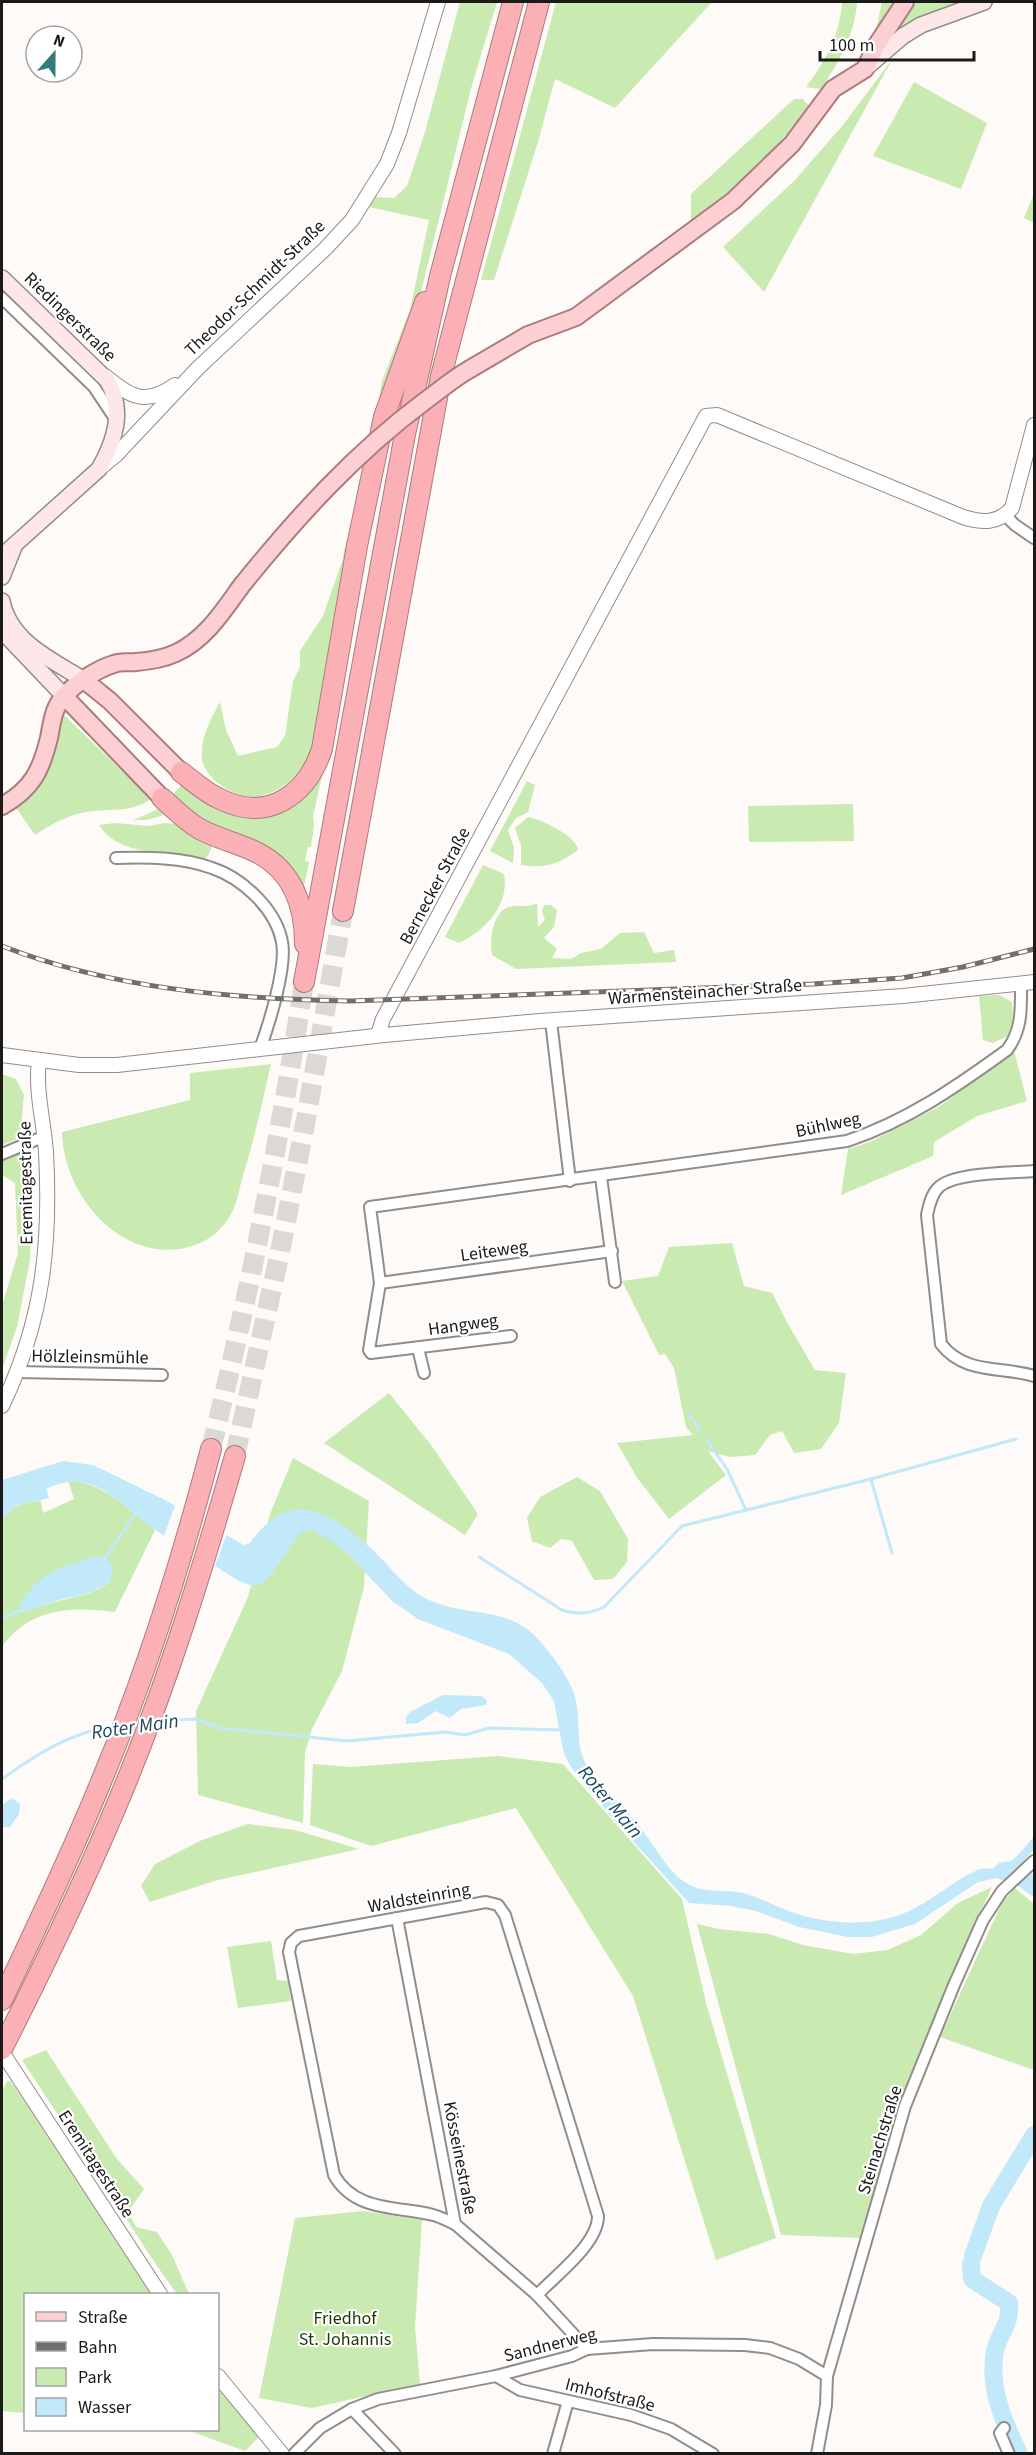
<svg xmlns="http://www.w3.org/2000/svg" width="1036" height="2455" viewBox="0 0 1036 2455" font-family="'Source Sans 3',sans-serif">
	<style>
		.green { fill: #c9eab1; fill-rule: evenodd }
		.water { fill: #c1e9fa }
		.pier { fill: #fefaf8 }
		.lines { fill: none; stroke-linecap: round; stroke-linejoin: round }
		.stream { stroke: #c1e9fa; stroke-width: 3 }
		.river { stroke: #c1e9fa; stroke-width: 18 }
		.motorway-tunnel { stroke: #dcd8d6; stroke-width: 20; stroke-dasharray: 20 10; stroke-linecap: butt }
		.minor-casing { stroke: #938d89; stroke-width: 14 }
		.tertiary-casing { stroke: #938d89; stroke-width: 16 }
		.secondary-casing { stroke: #938d89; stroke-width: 18 }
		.primary-casing { stroke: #ac7c7e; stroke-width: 20 }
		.motorway-casing { stroke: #ac7c7e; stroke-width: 22 }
		.minor { stroke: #fff; stroke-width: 10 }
		.tertiary { stroke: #fff; stroke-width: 14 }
		.secondary { stroke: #fee7e9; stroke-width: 15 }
		.primary { stroke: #fcd0d3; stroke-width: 16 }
		.motorway { stroke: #fab0b5; stroke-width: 20 }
		.rail-casing { stroke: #716e6c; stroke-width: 5 }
		.rail { stroke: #fff; stroke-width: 3; stroke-dasharray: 9; stroke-linecap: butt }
		.primary-bridge-casing { stroke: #ac7c7e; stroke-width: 20; stroke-linecap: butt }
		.primary-bridge { stroke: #fcd0d3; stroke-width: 16 }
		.labels { text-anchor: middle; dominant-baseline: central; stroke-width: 4.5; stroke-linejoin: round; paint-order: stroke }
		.street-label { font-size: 18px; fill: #1c1a18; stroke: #fff }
		.park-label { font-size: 18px; fill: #1c3800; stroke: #fff }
		.water-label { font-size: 20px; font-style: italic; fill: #1b4b5d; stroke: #fff }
	</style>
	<rect width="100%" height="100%" fill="#fefaf8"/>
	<!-- green -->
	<g class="green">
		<polygon points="460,2 497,2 472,85 417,308 377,411 382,381 410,310 429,220 369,207 376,197 394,198 407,186 425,132"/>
		<polygon points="556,2 712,2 615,108 555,79 538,142 494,280 481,280"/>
		<path d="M842 2H857C855 35 839 62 821 89L806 87C826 61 840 34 842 2Z"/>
		<polygon points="882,2 897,2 875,35"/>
		<polygon points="914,2 968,2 884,47 910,4"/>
		<polygon points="893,58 764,292 723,247 794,181 843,125"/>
		<polygon points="914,82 987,123 961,189 873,156"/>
		<path d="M794 99H803L809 106C776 150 736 189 691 221V194Z"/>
		<polygon points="1034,193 1034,223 1024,218"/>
		<path d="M355 537 313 758C289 788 256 812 219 784 212 779 202 767 202 758 200 738 211 719 220 702L226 730 238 756 277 747 285 736 293 681 300 667V651L323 616 343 559 344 549Z"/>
		<path d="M63 714 151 799C132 812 114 809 92 811 72 813 51 824 35 835L16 808C49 789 51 752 59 718Z"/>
		<polygon points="334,723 313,816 314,825 311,847 308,847 305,861 309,862 302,896 245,837 206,822 170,798 183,783 285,807"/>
		<polygon points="527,781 535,785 528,812 516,818 508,830 514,848 513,863 490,851"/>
		<polygon points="853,804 854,841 749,842 748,806"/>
		<polygon points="161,808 168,814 147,820 133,820"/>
		<path d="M528 817C542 819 577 837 578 850 560 864 543 869 521 865V846L515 828Z"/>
		<path d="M115 823 149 826 164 823 181 824 214 842 208 856 204 859C170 850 119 858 99 825Z"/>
		<path d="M483 865 504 874C510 904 485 931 459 943L445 937Z"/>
		<path d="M537 903 538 927 545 920 542 912 544 905H551L557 910 554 927 544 938 557 949 552 958 571 959 581 953 601 949 620 933 644 932 654 953 674 950 676 962 516 969 492 955C489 939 493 907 514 906 523 905 528 908 537 903Z"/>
		<polygon points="999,995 1012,1002 1013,1019 1008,1036 993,1043 983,1040 979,996"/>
		<polygon points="1014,1051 1027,1101 977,1116 934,1142 933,1156 841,1195 848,1149 870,1142 940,1106"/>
		<path d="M271 1064C262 1103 254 1141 242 1179 239 1190 237 1204 231 1214 228 1220 222 1227 217 1232 208 1241 192 1247 180 1249 116 1258 63 1192 62 1132L190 1100V1073Z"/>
		<polygon points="2,1074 16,1079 24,1095 20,1138 2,1145"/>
		<polygon points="24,1152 23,1165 33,1180 30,1260 17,1327 2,1369 2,1306 18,1253 15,1183 2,1175 2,1161"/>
		<polygon points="732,1243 744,1286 772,1293 788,1324 815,1370 846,1373 839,1423 821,1449 794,1453 782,1431 770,1435 755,1455 730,1457 708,1451 726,1475 669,1519 638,1479 617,1443 693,1435 686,1427 674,1368 665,1354 659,1355 622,1281 658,1276 669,1247"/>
		<polygon points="389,1393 431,1445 478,1514 465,1535 324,1443"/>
		<polygon points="293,1458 369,1501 364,1587 342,1671 312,1729 305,1753 303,1823 198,1795 196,1711 248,1597 270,1514"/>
		<polygon points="577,1477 600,1491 628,1539 627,1562 613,1579 594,1580 572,1541 561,1539 550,1548 532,1541 527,1518 540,1497"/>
		<path d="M68 1480C103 1483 129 1508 155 1530L115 1612C70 1606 31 1608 2 1646V1521C12 1505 23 1502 41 1501L43 1513 74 1499ZM96 1556 111 1581C94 1595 72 1597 51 1603 39 1606 31 1611 19 1612L56 1570Z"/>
		<polygon points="498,1756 563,1764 682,1899 706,2003 776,2238 716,2260 633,1996 516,1808 371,1846 310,1825 313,1764 351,1767"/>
		<polygon points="248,1824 295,1830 359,1849 214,1881 150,1902 141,1886 155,1864 202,1840"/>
		<polygon points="992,1887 961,1954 900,2108 861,2238 781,2235 697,1924 719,1929 769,1934 803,1945 853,1954 888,1950 921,1935 958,1903"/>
		<polygon points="1015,1888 1034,1904 1034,2070 940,2037 1002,1903"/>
		<polygon points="271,1941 277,1980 288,1981 291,2001 238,2008 227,1947"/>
		<polygon points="46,2050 117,2159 144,2189 128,2212 136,2227 157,2232 172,2255 189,2294 177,2294 157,2266 22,2060"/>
		<polygon points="7,2081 10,2081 51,2136 160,2294 26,2294 25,2413 2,2411 2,2092"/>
		<polygon points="363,2211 422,2220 415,2327 420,2384 312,2408 259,2398 295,2218"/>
		<polygon points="218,2376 260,2436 245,2451 187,2430 218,2430"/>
	</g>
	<!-- water -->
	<g class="water">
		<path d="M63 1461 93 1465 165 1500 244 1545 250 1543C291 1486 329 1511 372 1549 391 1567 405 1589 429 1600 463 1616 506 1607 534 1635 549 1651 567 1673 574 1694 583 1721 572 1748 591 1772 607 1792 626 1809 642 1830 656 1847 668 1873 688 1884 704 1894 725 1889 743 1893 760 1897 775 1906 791 1912 834 1926 883 1929 924 1903 937 1895 949 1886 962 1878 968 1875 974 1871 981 1869 987 1868 995 1869 1001 1867 1015 1861 1025 1847 1034 1836V1850L1011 1875 978 1882 915 1924 872 1937H848L799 1927 756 1911 731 1906 689 1903 614 1820 571 1767 564 1754 554 1701 542 1683 509 1654 418 1619 392 1601 348 1554 331 1541 312 1530 300 1533C290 1544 270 1583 258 1585 247 1588 229 1575 220 1569 199 1557 178 1545 157 1531 121 1507 94 1465 46 1489L49 1498C27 1506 18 1497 2 1521V1480Z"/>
		<path d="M96 1556 106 1558 112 1567 111 1581C93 1595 71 1596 50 1603 38 1607 30 1611 18 1612 34 1572 58 1569 96 1556Z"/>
		<polygon points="443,1695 482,1696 487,1701 486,1705 461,1709 450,1718 436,1711 418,1723 406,1724 406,1717 410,1712"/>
		<polygon points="12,1798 20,1804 19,1814 10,1827 2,1827 2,1805"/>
	</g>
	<!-- pier -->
	<polygon class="pier" points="176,1503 227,1533 214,1569 163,1538"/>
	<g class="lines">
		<!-- stream -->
		<g class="stream">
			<polyline points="689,1414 700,1430"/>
			<polyline points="706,1439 727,1469 746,1510"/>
			<polyline points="871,1479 892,1553"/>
			<path d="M479 1557 562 1610C578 1615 589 1614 604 1607L682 1526 871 1479 1016 1439"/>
			<polyline points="104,1560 137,1511"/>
			<polyline points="2,1618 19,1611"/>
			<polyline points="157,1721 195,1719 220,1728 347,1741 445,1732 465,1735 489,1728 561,1730"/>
			<path d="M2 1779C35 1755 73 1731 115 1726"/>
		</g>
		<!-- river -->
		<g class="river">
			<polyline points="1003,1871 1014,1870 1034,1887"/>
			<polyline points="973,2256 991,2206 1034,2135"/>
			<path d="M971 2264 972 2279 1009 2303C1011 2326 999 2332 995 2351 988 2388 1004 2422 1019 2454"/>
		</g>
		<!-- motorway-tunnel -->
		<g class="motorway-tunnel">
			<path d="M211 1449C249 1295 280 1139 304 982"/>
			<polyline points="235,1456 280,1252 306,1119 343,911"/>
		</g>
		<!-- minor casing -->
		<g class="minor-casing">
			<g id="minor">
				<polyline points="2,298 94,387 114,417"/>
				<polyline points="1005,515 1015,525 1034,538"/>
				<path d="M116 858C147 857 182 857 212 868 242 878 276 909 282 942 287 967 269 1024 260 1049"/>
				<polyline points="551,1021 570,1181"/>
				<polyline points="2,1154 45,1136"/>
				<path d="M1034 1171C1012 1173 953 1172 938 1188 931 1195 929 1206 927 1215L941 1344C965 1375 1001 1366 1034 1376"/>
				<polyline points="601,1177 615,1282"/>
				<polyline points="380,1283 612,1251"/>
				<path d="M511 1336 371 1353 369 1350 380 1283 370 1207 847 1141C907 1121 956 1087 1007 1050 1022 1030 1021 1010 1021 986"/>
				<polyline points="418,1348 424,1373"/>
				<polyline points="18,1372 162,1375"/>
				<polyline points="397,1918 455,2224 537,2295 587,2349"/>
				<path d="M455 2224C448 2221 441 2217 433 2215 397 2206 355 2212 334 2175L289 1952 291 1943 299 1936 486 1902 498 1905 505 1915 598 2216C598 2244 556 2275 537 2295"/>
				<polyline points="496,2376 520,2390 631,2415 671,2429 713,2454"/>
				<polyline points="352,2409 395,2454"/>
				<polyline points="1004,2428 1000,2433 1009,2454"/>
				<polyline points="294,2454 320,2428 352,2409 378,2399 496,2376 572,2356 587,2349 653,2344 745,2345 770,2348 799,2359 827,2376"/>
				<polyline points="553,2454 568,2401"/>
				<polyline points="817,2454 826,2405 827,2376 905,2106 954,1985 983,1920 1002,1891 1034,1861"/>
			</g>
		</g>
		<!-- tertiary casing -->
		<g class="tertiary-casing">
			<g id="tertiary">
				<path d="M105 376C130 396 145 407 175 385"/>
				<polyline points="100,468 116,455 198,368 325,249 352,220 387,164 399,133 438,2"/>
				<path d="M378 1035 383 1019 706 416 717 415 963 517C982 523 998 524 1012 508L1034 425"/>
				<polyline points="2,1055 79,1065 117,1065 384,1035 540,1021 903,996 1034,982"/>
				<path d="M2 1406C43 1321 51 1245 46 1152 44 1122 35 1091 39 1061"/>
				<polyline points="2,2052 160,2294"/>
				<polyline points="218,2376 282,2454"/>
			</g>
		</g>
		<!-- secondary casing -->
		<g class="secondary-casing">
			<g id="secondary">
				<polyline points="867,67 903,36 921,25 984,2"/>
				<path d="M2 278 107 380C125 410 115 441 99 469L2 556"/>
				<polyline points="2,577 14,547"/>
				<path d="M2 601C10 642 52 660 84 680"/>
				<polyline points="2,631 64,696"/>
			</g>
		</g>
		<!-- primary casing -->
		<g class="primary-casing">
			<g id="primary">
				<polyline points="470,369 528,335 576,317 733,201 792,144 833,89 865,69 876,46 905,2"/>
				<polyline points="84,680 110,701 181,772"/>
				<polyline points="64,696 162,798"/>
				<path d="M2 806C32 789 41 771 49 738 52 723 53 708 64 696 76 683 97 669 114 664 120 661 129 663 136 662 149 661 165 658 176 653 206 639 223 611 242 585"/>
			</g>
		</g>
		<!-- motorway casing -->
		<g class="motorway-casing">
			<g id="motorway">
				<path d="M181 772C193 781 206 793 220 799 268 823 307 795 322 749L357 546 384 417 425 302"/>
				<path d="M162 798C174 809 185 820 198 828 217 839 239 843 258 853 293 871 305 907 305 944"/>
				<polyline points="343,911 441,376 539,2"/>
				<polyline points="304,982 405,434 440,276 513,2"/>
				<path d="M2 2000C37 1926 72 1853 103 1777 147 1671 182 1560 211 1449"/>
				<path d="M2 2049C46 1962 88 1875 125 1785 169 1678 203 1567 235 1456"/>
			</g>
		</g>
		<!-- minor -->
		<use href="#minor" class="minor"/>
		<!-- tertiary -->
		<use href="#tertiary" class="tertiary"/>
		<!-- secondary -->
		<use href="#secondary" class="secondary"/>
		<!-- primary -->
		<use href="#primary" class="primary"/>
		<!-- motorway -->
		<use href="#motorway" class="motorway"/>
		<!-- rail casing -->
		<g class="rail-casing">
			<path id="rail" d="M2 946C112 989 233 999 351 1001L813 984 902 978 963 967 1034 949"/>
		</g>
		<!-- rail -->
		<use href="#rail" class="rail"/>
		<!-- primary-bridge casing -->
		<g class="primary-bridge-casing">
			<path id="primary-bridge" d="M242 585C297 517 355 453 425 401 440 390 454 378 470 369"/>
		</g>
		<!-- primary-bridge -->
		<use href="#primary-bridge" class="primary-bridge"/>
	</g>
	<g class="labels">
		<!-- street labels -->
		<g class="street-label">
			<text transform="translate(255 288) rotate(-44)">Theodor-Schmidt-Straße</text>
			<text transform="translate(70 317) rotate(44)">Riedingerstraße</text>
			<text transform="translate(435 886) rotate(-62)">Bernecker Straße</text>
			<text transform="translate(705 992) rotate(-4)">Warmensteinacher Straße</text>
			<text transform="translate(828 1125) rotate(-12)">Bühlweg</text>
			<text transform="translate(26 1183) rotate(-91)">Eremitagestraße</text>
			<text transform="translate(494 1251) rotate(-8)">Leiteweg</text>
			<text transform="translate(463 1325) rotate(-8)">Hangweg</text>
			<text transform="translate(90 1357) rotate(1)">Hölzleinsmühle</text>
			<text transform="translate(419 1898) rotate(-10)">Waldsteinring</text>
			<text transform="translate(880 2140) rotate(-73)">Steinachstraße</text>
			<text transform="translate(460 2158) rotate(79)">Kösseinestraße</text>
			<text transform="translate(96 2164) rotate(57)">Eremitagestraße</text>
			<text transform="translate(550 2345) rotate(-14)">Sandnerweg</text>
			<text transform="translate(610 2395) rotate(14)">Imhofstraße</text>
		</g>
		<!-- park labels -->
		<g class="park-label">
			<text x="345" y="2318">Friedhof<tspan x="345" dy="21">St. Johannis</tspan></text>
		</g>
		<!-- water labels -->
		<g class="water-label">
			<text transform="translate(135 1727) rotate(-8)">Roter Main</text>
			<text transform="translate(610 1802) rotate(50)">Roter Main</text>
		</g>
	</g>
	<!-- border -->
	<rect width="1036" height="2455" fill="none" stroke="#1c1a18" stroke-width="6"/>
	<!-- legend -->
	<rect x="24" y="2293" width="195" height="138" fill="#ffffff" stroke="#a4a3a3" stroke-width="1.5"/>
	<rect x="36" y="2312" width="30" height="9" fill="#fcd0d3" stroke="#a4a3a3" stroke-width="1.5"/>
	<text x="78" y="2323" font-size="18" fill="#1c1a18">Straße</text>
	<rect x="36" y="2342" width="30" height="9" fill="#716e6c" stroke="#a4a3a3" stroke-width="1.5"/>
	<text x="78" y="2353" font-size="18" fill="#1c1a18">Bahn</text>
	<rect x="36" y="2368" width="30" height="18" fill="#c9eab1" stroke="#a4a3a3" stroke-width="1.5"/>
	<text x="78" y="2383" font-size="18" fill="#1c1a18">Park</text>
	<rect x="36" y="2398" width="30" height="18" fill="#c1e9fa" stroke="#a4a3a3" stroke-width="1.5"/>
	<text x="78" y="2413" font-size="18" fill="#1c1a18">Wasser</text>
	<!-- north arrow -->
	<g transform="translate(54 54) rotate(21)"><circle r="28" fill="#ffffff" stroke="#a4a3a3" stroke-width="1.5"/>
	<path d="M0-4.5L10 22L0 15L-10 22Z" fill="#327b78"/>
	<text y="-9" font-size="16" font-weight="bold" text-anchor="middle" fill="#1c1a18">N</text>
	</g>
	<!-- scale -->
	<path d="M820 51v9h154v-9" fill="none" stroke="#1c1a18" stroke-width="3"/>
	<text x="829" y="51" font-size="18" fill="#1c1a18" stroke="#ffffff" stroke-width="4.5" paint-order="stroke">100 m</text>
</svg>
